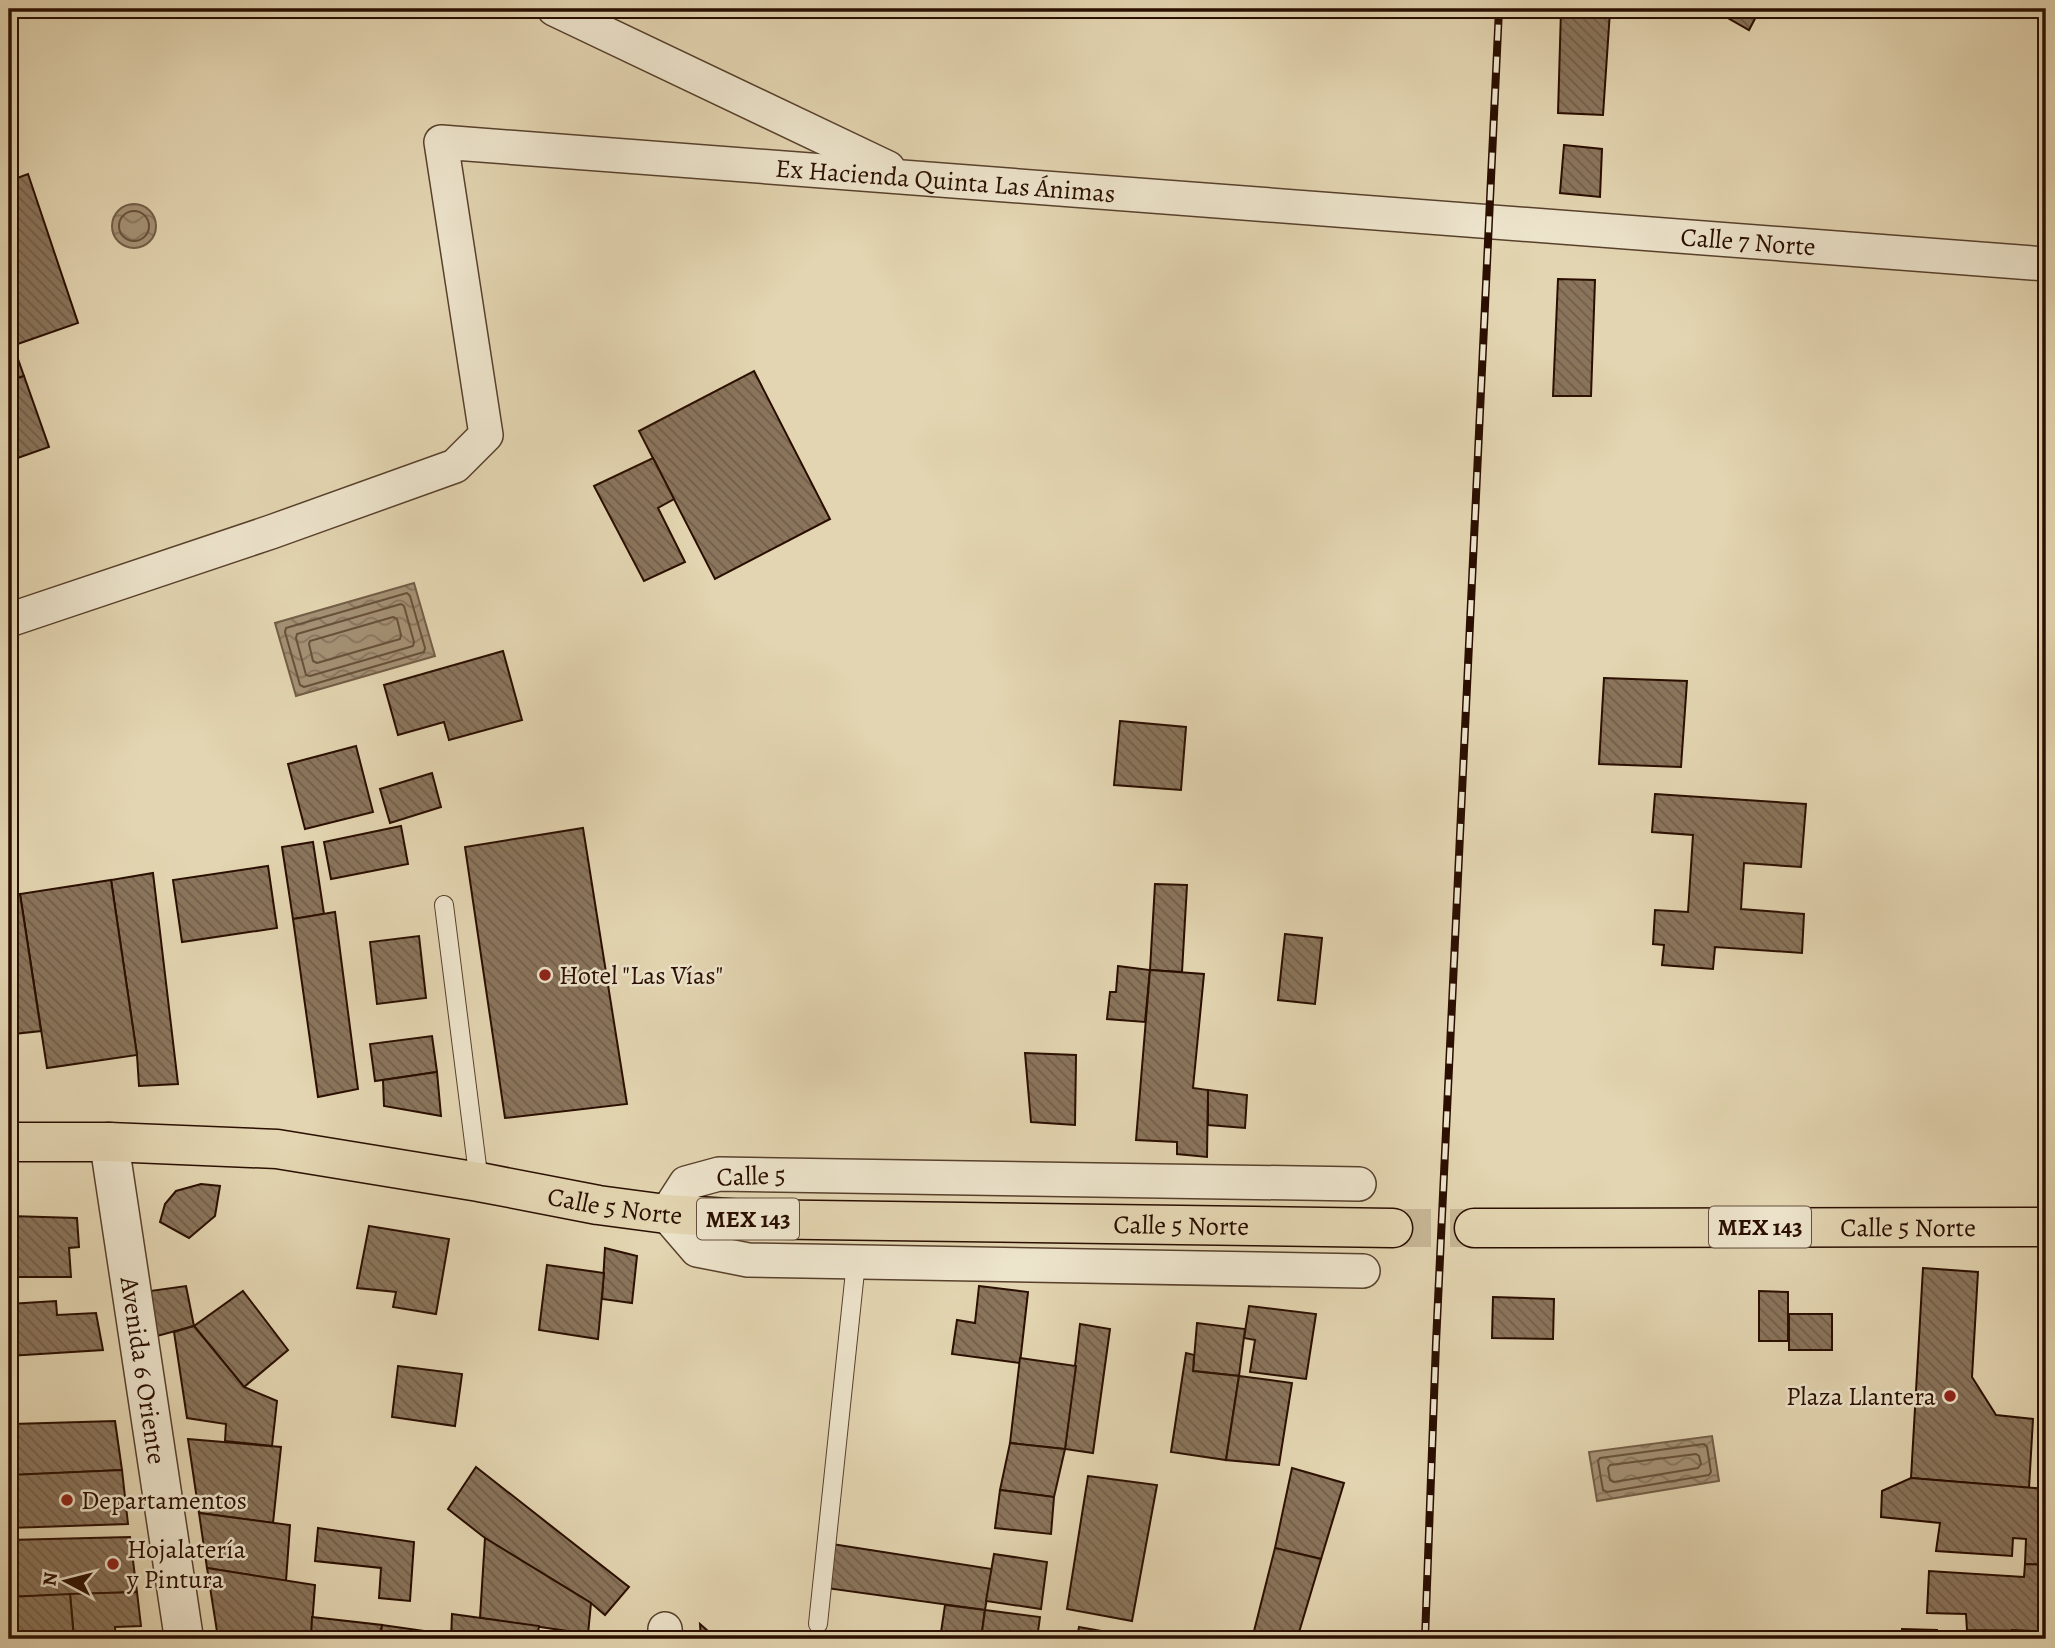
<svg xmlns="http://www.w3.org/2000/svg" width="2055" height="1648" viewBox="0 0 2055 1648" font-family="Alegreya,serif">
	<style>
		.water { fill: url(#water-waves); stroke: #735d46; stroke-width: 2 }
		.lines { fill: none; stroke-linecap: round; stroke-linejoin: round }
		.shore { stroke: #67503a; stroke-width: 2 }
		.building { fill: url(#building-back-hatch); stroke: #2a0e00; stroke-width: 2 }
		.primary-tunnel { stroke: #c7b796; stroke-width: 38; stroke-dasharray: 38 19; stroke-linecap: butt }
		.service-casing { stroke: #58402c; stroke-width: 20 }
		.minor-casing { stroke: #58402c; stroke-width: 36 }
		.tertiary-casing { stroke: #58402c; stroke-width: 41 }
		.primary-casing { stroke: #2a0e00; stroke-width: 41 }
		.service { stroke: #ede4cc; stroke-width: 18 }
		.minor { stroke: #ede4cc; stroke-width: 33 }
		.tertiary { stroke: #ede4cc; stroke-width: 38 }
		.primary { stroke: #e3d5b1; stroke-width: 38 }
		.rail-casing { stroke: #2a0e00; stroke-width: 8 }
		.rail { stroke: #ede4cc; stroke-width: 5; stroke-dasharray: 16; stroke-linecap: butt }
		.poi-dot { fill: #8f2418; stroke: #ede4cc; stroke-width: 2.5 }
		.labels { text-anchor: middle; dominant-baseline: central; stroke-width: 5; stroke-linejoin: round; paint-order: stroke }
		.shield { fill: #ede4cc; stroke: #644e3d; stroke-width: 2 }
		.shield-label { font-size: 24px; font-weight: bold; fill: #2a0e00 }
		.street-label { font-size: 26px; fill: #2a0e00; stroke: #ede4cc }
		.poi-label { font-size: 26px; fill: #2a0e00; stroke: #ede4cc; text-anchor: start }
	</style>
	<defs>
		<pattern id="water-waves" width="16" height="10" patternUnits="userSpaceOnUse" patternTransform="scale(1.75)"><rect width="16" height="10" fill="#a49175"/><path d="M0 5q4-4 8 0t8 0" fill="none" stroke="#86755e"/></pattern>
		<pattern id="building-back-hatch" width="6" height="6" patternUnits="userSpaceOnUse" patternTransform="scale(1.75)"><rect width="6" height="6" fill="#8a755c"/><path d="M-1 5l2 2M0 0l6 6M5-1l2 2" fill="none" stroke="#715e4a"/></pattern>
	</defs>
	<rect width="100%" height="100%" fill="#e3d5b1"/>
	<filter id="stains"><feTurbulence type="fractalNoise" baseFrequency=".00286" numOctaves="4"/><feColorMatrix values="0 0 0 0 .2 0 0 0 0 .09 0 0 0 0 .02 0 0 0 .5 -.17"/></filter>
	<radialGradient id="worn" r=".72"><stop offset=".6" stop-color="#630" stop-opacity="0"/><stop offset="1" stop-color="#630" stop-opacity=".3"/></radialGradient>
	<!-- water -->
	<g class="water">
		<circle cx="134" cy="226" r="22"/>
		<polygon points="414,583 435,656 296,696 275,623"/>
		<polygon points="1712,1436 1719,1481 1597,1501 1589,1452"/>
	</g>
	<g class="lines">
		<!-- shore -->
		<g class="shore">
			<circle cx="134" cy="226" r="15"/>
			<polygon points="407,593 410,596 425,648 424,652 304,687 300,685 285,632 286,628"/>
			<polygon points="401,604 404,606 414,642 413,646 310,676 306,675 296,638 297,634"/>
			<polygon points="393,617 397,619 401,635 400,639 317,663 313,661 309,644 310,641"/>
			<polygon points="1704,1444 1707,1447 1711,1472 1709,1475 1607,1492 1603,1490 1598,1461 1600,1458"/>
			<polygon points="1696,1454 1699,1456 1701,1464 1698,1468 1614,1482 1610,1480 1608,1468 1610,1465"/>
		</g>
	</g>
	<!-- building -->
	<g class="building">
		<polygon points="1712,9 1760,9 1749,30"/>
		<polygon points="1561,10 1610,11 1603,115 1558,113"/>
		<polygon points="1564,145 1602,149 1600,197 1560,193"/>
		<polygon points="28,174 78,323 9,347 9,181"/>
		<polygon points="1558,279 1595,280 1591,396 1553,396"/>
		<polygon points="13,345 24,376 9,381 9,347"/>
		<polygon points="754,371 830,519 715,579 639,431"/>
		<polygon points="24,376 49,447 9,461 9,381"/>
		<polygon points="653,458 674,499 658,508 685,562 644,581 594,486"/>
		<polygon points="503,651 522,720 449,740 444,722 398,735 384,685"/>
		<polygon points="1604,678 1687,681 1681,767 1599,764"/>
		<polygon points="1120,721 1186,727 1181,790 1114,785"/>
		<polygon points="356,746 373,812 305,829 288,764"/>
		<polygon points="432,773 441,807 390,823 380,789"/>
		<polygon points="1655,794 1806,804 1801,867 1744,863 1741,909 1804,914 1802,953 1715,947 1713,969 1662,965 1664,945 1653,944 1655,910 1688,912 1693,835 1652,832"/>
		<polygon points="401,826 408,864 331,879 324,842"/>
		<polygon points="583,828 627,1104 505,1118 465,847"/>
		<polygon points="313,842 324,914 293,919 282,847"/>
		<polygon points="268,866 277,928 182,942 173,880"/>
		<polygon points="153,873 178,1084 139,1086 137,1055 111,880"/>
		<polygon points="111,880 137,1055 47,1068 20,894"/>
		<polygon points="1155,884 1187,885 1182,972 1150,970"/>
		<polygon points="20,894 41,1031 14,1034 18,1075 9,1076 9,896"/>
		<polygon points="335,912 358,1089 318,1097 293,919"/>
		<polygon points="1285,934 1322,938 1315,1004 1278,1000"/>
		<polygon points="419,936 426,998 377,1004 370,942"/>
		<polygon points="1118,966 1150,970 1145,1022 1107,1019 1110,992 1116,992"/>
		<polygon points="1150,970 1204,974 1193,1088 1208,1090 1207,1157 1177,1154 1177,1142 1136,1140"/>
		<polygon points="432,1036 437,1072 375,1081 370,1044"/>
		<polygon points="1025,1053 1076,1055 1075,1125 1031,1122"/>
		<polygon points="437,1072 441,1116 384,1106 383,1080"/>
		<polygon points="1208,1090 1247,1095 1245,1128 1208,1125"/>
		<polygon points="201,1184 220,1186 215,1216 189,1238 160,1222 165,1204 176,1191"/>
		<polygon points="9,1216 77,1218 79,1247 69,1248 71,1277 9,1277"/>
		<polygon points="369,1226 449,1239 436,1314 393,1307 396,1292 357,1288"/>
		<polygon points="605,1248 637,1256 632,1303 602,1299"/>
		<polygon points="547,1265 604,1273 598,1339 539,1330"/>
		<polygon points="1923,1268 1978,1272 1972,1377 1996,1415 2033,1419 2029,1488 1911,1478"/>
		<polygon points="186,1286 194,1326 157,1336 150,1291"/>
		<polygon points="979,1286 1028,1292 1020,1363 952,1354 957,1320 975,1323"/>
		<polygon points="243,1291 288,1350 244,1387 194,1326"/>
		<polygon points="1759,1291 1788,1292 1788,1341 1759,1341"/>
		<polygon points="1493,1297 1554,1299 1553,1339 1492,1338"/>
		<polygon points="56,1301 57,1315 96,1313 103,1350 9,1356 9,1304"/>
		<polygon points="1249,1306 1316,1314 1306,1379 1250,1372 1255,1340 1244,1338"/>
		<rect x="1789" y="1314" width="43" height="36"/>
		<polygon points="1197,1323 1245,1329 1239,1376 1193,1371"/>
		<polygon points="1080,1324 1110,1329 1093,1453 1065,1449"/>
		<polygon points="194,1326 244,1387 277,1401 272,1446 225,1441 226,1424 187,1418 174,1332"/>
		<polygon points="1186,1353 1194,1355 1193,1371 1239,1376 1226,1460 1171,1452"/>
		<polygon points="1020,1358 1076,1366 1065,1449 1010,1443"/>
		<polygon points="398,1366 462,1374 455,1426 392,1417"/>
		<polygon points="1239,1376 1292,1383 1279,1465 1226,1460"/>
		<polygon points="115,1421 122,1470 18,1475 13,1424"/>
		<polygon points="188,1439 281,1447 273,1523 199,1513"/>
		<polygon points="1010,1443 1065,1449 1054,1497 1000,1490"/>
		<polygon points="476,1467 629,1587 605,1615 591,1603 485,1538 448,1509"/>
		<polygon points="1292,1468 1344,1483 1321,1559 1275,1548"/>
		<polygon points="122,1470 128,1524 9,1528 9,1475"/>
		<polygon points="1088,1476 1157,1485 1132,1621 1067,1609"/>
		<polygon points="1911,1478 2046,1489 2046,1565 2025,1564 2026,1539 2013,1538 2012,1556 1936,1551 1940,1523 1881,1517 1882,1491"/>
		<polygon points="1000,1490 1054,1497 1051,1534 995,1528"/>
		<polygon points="199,1513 290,1525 286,1581 207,1568"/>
		<polygon points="318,1528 414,1542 410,1601 379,1598 381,1568 315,1561"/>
		<polygon points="130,1537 137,1592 9,1597 9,1540"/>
		<polygon points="485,1538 591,1603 588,1634 480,1618"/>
		<polygon points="832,1544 992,1569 985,1610 826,1588"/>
		<polygon points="1275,1548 1321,1559 1297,1639 1252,1639"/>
		<polygon points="994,1554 1047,1562 1041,1609 986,1601"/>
		<polygon points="2025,1564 2046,1565 2046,1604 2038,1604 2038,1631 1967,1630 1966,1614 1927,1613 1929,1571 2024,1577"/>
		<polygon points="207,1568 315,1585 311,1639 218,1638"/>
		<polygon points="137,1592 141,1626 115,1627 116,1639 74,1639 70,1594"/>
		<polygon points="70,1594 74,1639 9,1639 9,1597"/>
		<polygon points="945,1605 985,1610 981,1639 940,1639"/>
		<polygon points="985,1610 1040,1617 1037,1639 981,1639"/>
		<polygon points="452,1614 539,1626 537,1639 451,1639"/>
		<polygon points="312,1617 382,1625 380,1639 311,1639"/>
		<polygon points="700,1624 717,1639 701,1639"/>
		<polygon points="382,1625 425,1631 425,1639 380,1639"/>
		<polygon points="1079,1627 1146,1639 1077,1639"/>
		<polygon points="1902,1629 1937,1630 1937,1639 1902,1639"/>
		<polygon points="2012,1630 2046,1632 2046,1639 2012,1639"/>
	</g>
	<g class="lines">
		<!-- primary-tunnel -->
		<polyline class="primary-tunnel" points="1393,1228 1474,1228"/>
		<!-- service casing -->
		<g class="service-casing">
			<g id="service">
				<polyline points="444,905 479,1182"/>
				<polyline points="818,1624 856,1262"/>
			</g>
		</g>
		<!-- minor casing -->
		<g class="minor-casing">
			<g id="minor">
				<polyline points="554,9 888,168"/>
				<path id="s1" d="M9 620 271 532 455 466 486 435 441 142 2046 264"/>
				<polyline points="1359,1184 719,1174 686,1183 666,1214 697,1250 748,1260 1363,1271"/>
				<polyline points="665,1629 666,1639"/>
			</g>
		</g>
		<!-- tertiary casing -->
		<g class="tertiary-casing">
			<g id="tertiary">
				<path id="s2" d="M109 1142 184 1639"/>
			</g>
		</g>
		<!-- primary casing -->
		<g class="primary-casing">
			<g id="primary">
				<path id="s3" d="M9 1142H109L277 1149 479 1182 598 1205 666 1214 744 1219 1393 1228"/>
				<path id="s4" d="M1474 1228 2046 1227"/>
			</g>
		</g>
		<!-- service -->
		<use href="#service" class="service"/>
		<!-- minor -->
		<use href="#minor" class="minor"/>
		<!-- tertiary -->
		<use href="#tertiary" class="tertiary"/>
		<!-- primary -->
		<use href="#primary" class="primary"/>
		<!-- rail casing -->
		<g class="rail-casing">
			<polyline id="rail" points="1425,1639 1436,1343 1499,9"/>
		</g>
		<!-- rail -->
		<use href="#rail" class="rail"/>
	</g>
	<!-- markers -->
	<g class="poi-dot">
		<circle cx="545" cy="975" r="7"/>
		<circle cx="1950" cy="1396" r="7"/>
		<circle cx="67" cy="1500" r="7"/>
		<circle cx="113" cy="1564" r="7"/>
	</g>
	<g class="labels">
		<!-- shield labels -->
		<g class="shield">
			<rect x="697" y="1198.5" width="102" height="41" rx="5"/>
			<rect x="1709" y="1206.5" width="102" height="41" rx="5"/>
		</g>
		<g class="shield-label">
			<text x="748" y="1219">MEX 143</text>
			<text x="1760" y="1227">MEX 143</text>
		</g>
		<!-- street labels -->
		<g class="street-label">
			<text stroke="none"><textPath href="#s1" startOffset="1318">Ex Hacienda Quinta Las Ánimas</textPath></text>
			<text stroke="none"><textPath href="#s1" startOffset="2123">Calle 7 Norte</textPath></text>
			<text transform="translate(751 1176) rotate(-2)">Calle 5</text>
			<text stroke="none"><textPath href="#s3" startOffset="611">Calle 5 Norte</textPath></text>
			<text stroke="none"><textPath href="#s3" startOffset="1178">Calle 5 Norte</textPath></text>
			<text stroke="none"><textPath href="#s4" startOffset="434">Calle 5 Norte</textPath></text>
			<text stroke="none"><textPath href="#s2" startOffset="231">Avenida 6 Oriente</textPath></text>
		</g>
		<!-- poi labels -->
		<g class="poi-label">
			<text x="559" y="975">Hotel "Las Vías"</text>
			<text x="1936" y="1396" text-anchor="end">Plaza Llantera</text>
			<text x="81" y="1500">Departamentos</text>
			<text x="127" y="1549">Hojalatería<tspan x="127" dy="30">y Pintura</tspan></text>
		</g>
	</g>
	<!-- margin -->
	<rect width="2055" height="1648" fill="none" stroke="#e3d5b1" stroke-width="35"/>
	<rect x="10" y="10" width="2034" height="1627" fill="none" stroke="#2a0e00" stroke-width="3.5"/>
	<rect x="18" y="18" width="2020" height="1613" fill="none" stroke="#2a0e00" stroke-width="2"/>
	<!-- north arrow -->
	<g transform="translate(66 1581) rotate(277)" stroke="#ede4cc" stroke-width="5" paint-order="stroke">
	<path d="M0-5L12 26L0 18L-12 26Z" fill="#2a0e00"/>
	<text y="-10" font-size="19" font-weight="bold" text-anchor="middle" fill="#2a0e00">N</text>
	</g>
	<rect width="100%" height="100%" filter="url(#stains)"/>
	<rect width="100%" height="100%" fill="url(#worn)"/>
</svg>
